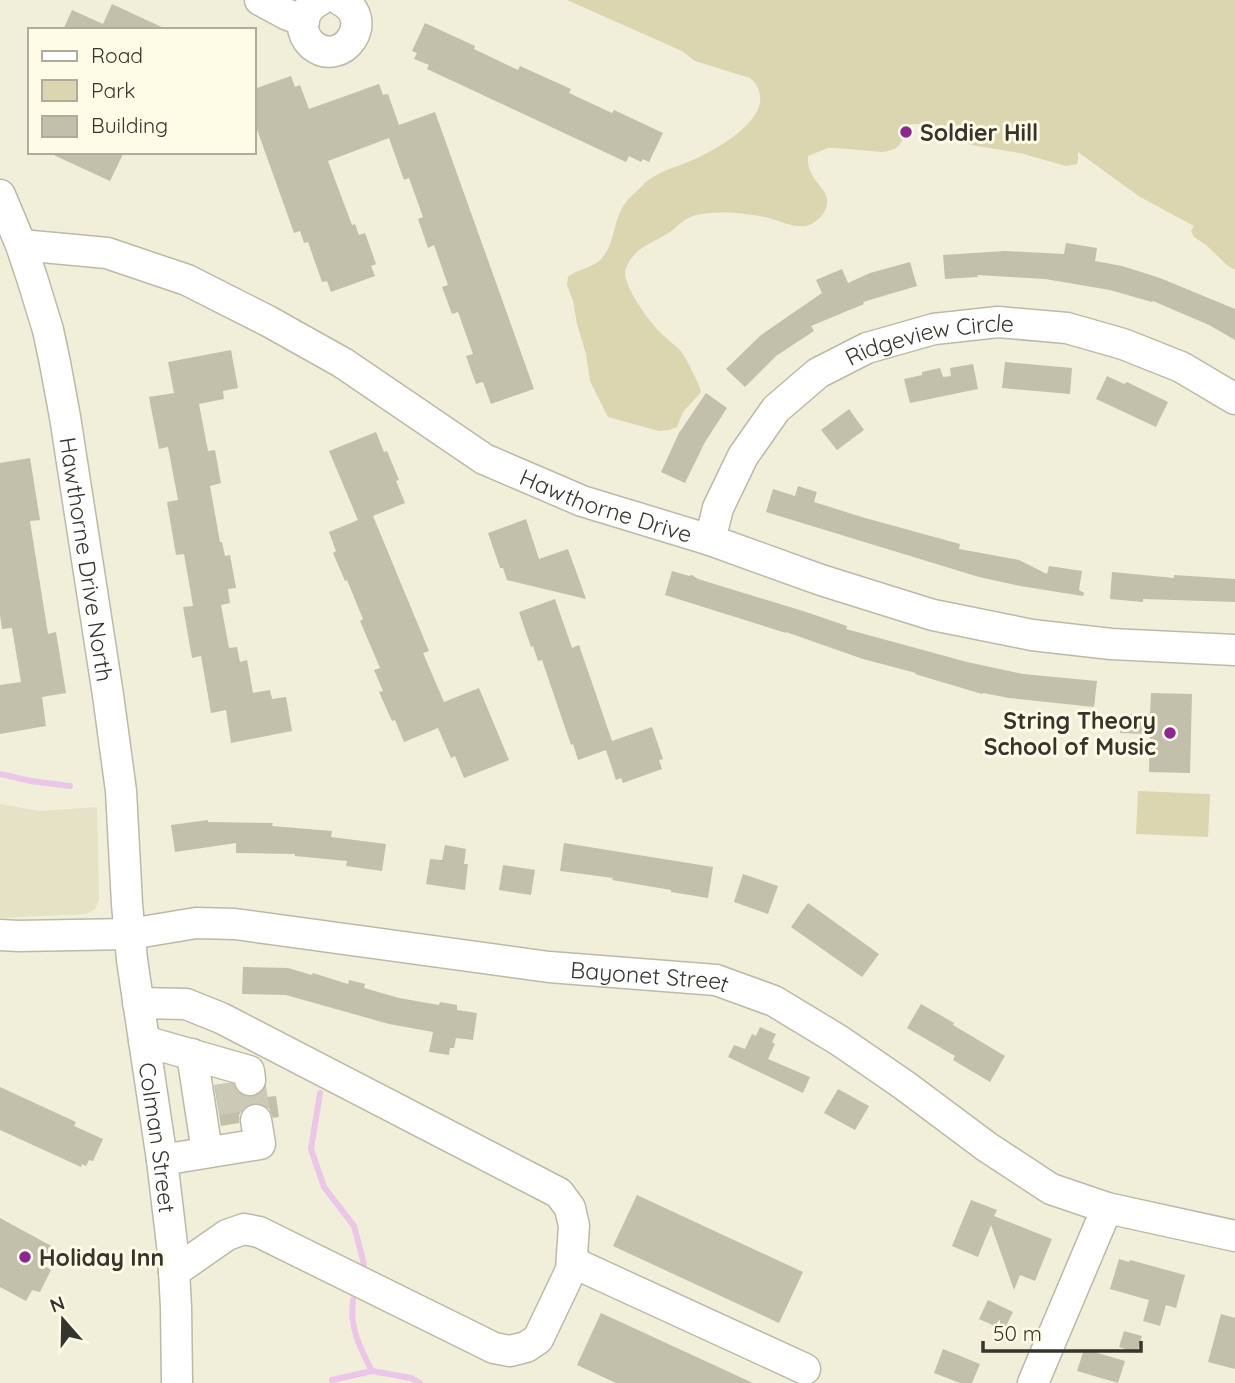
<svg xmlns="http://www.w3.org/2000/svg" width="1235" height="1383" viewBox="0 0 1235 1383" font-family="Quicksand,sans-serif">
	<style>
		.built { fill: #e5e2c6 }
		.green { fill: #dbd6af }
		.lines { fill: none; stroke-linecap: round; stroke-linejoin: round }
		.stream { stroke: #ebc6e8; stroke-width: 6 }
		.building { fill: #c2bfab }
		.minor-tunnel { stroke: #ccc9b7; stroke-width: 30; stroke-dasharray: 30 15; stroke-linecap: butt }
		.minor-casing { stroke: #bcbaa6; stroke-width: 33 }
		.minor { stroke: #fff; stroke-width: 30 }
		.poi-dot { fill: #8e278d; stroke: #fefce7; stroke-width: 2.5 }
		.labels { text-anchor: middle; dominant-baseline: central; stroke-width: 6; stroke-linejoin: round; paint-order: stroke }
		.poi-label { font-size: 23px; font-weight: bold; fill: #36352d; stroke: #fefce7; text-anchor: start }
		.street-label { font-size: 23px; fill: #36352d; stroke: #fefce7 }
	</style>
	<rect width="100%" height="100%" fill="#f1eeda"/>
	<!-- built -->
	<polygon class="built" points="0,804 40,811 97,807 99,900 95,909 86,914 0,918"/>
	<!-- green -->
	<g class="green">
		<path d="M567 0H1235V270L1227 265 1206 245 1194 237 1191 231 1194 226 1140 197 1078 152V160L1077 164 1066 166 1020 153 972 145 949 137 926 124H911C897 138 909 148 882 152L835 148H828L808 156C806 180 830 189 827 204 826 213 816 224 806 226 793 228 778 220 765 217 745 213 717 210 696 215 685 218 679 225 670 232 661 238 651 242 642 248 635 252 625 265 625 274 626 290 652 326 664 336 669 341 675 345 680 350 685 356 700 385 701 392L683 412 677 427 669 430 659 431 608 417 590 381 586 354 577 324 573 301 567 285 568 277C577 269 593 268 601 259 614 245 613 226 621 210 625 201 635 193 642 186 657 170 680 167 699 157 719 148 764 121 760 96 759 88 756 83 750 78L695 61 682 51Z"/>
		<polygon points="1138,791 1210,794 1208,837 1136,834"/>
	</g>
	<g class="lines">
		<!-- stream -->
		<g class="stream">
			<polyline points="0,774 31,781 70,786"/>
			<polyline points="320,1093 311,1149 324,1187 354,1226 364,1264"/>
			<path d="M353 1300C349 1327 360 1348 372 1371"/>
			<polyline points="332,1380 372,1371 411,1378 420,1383"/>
		</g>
	</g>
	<!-- building -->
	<g class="building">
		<polygon points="112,4 168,30 63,30 72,10 103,24"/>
		<polygon points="425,23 475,46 474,49 518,70 520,66 571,89 569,93 612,113 614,110 663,133 649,162 643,159 641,162 629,156 626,162 427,69 429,65 414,59 417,53 412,51"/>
		<polygon points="291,76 295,87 300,85 309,109 379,84 383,95 388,94 399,125 435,112 534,389 491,404 483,382 476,384 466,356 473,354 458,312 452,314 442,287 448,285 434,245 428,248 418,219 423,217 409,178 404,180 389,138 328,161 352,225 355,224 359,235 365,233 376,264 371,266 375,276 331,292 327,281 322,282 308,242 304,243 300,231 294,233 254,121 254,89"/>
		<polygon points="47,152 124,152 110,181"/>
		<polygon points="1066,243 1097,248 1095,261 1122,266 1160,278 1235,309 1235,340 1209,325 1153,301 1152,302 1110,290 1045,279 977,275 978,277 945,279 943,255 1005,251 1064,254"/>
		<polygon points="910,262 917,286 863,302 864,304 811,326 814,331 776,356 745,387 726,369 761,335 822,293 816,280 842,269 848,283 870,273"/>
		<polygon points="231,350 238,388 223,391 224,399 199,404 208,451 215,450 221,483 210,486 220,542 222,542 225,556 230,555 236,588 228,589 230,603 221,605 229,648 237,647 240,662 247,660 253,693 270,690 272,699 286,697 292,731 231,743 226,710 211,713 201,656 192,658 183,607 193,606 184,554 176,555 167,502 178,500 168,447 159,449 149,397 174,393 168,362"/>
		<polygon points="1005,362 1072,368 1070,394 1002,388"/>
		<polygon points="973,364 978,389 910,403 904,379 922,375 922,372 940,368 943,377 951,376 950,368"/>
		<polygon points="1107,376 1124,384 1127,382 1168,402 1156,427 1096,399"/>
		<polygon points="706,393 727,408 705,442 685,483 661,472 679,433"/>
		<polygon points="849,409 864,430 837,450 821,430"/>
		<polygon points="376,432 384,452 387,451 399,480 396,481 405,503 373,516 429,651 423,653 444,702 479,688 509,760 464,778 455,756 451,758 438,728 404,742 395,720 392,721 379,692 383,691 374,670 380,668 360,621 363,619 347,580 345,581 333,553 336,551 329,532 358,520 329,451"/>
		<polygon points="30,458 40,520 30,521 48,634 56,632 66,693 42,697 46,726 0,734 0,685 21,682 12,628 2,629 0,615 0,463"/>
		<polygon points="798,486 817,492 814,502 865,518 960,544 959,549 1019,560 1047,574 1049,566 1082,571 1079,590 1084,593 1083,596 1020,586 979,577 766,512 773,489 795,496"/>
		<polygon points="526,519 539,559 568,549 586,599 507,580 503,568 500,568 488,533"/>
		<polygon points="672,571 689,576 692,575 698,579 806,612 847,626 846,629 967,662 1023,674 1097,681 1094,707 1009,698 983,693 982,694 915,674 916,673 863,659 786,632 786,633 665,595"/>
		<polygon points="1112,572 1174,578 1174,575 1235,579 1235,602 1143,599 1143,602 1110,599"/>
		<polygon points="555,599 572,648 579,645 612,741 652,727 663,759 659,760 662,769 623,783 621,778 616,780 606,750 578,760 573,744 571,745 542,660 538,661 533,646 531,647 519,612"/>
		<polygon points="1151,693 1192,694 1190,773 1149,772 1150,734 1120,733 1121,714 1150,714"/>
		<polygon points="208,820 208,822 273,823 272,826 332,831 331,837 386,844 382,871 346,866 347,861 295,856 295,854 236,853 236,843 175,852 171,825"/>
		<polygon points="564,843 713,867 708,898 671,892 671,890 612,880 613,878 560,871"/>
		<polygon points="445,845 466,849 464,864 468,864 465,890 426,884 430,859 442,860"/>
		<polygon points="503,865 535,870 531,895 499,890"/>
		<polygon points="743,874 778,886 768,914 734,902"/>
		<polygon points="808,903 879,954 862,977 791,927"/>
		<polygon points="243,967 288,968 312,975 313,973 348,984 349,980 365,984 364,988 399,998 439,1005 440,1002 457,1005 457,1010 477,1013 473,1040 456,1038 454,1048 450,1048 449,1055 429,1052 433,1032 389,1024 286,995 242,994"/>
		<polygon points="921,1004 954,1023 953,1025 1005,1056 990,1082 953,1060 955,1056 907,1028"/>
		<polygon points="760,1027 776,1034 772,1042 775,1044 768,1059 810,1077 803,1093 728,1057 734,1045 745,1049 752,1034 756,1036"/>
		<polygon points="227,1083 234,1085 236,1091 244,1096 251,1097 258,1095 258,1098 276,1096 279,1117 273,1118 269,1108 263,1104 254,1103 244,1107 239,1115 239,1123 221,1126 214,1085"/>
		<polygon points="0,1087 76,1122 74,1126 103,1139 93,1161 89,1160 86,1166 82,1164 81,1167 0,1130"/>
		<polygon points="838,1089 869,1106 855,1130 824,1113"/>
		<polygon points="637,1195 803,1272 779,1323 613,1246"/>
		<polygon points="971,1200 997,1210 994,1216 1052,1239 1035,1281 1020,1275 1014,1290 991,1225 978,1257 952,1246"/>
		<polygon points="0,1218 55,1248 45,1266 51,1270 40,1292 32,1290 26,1301 0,1287"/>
		<polygon points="1119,1259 1129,1262 1130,1260 1185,1275 1176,1308 1166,1305 1160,1326 1143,1321 1149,1300 1110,1289"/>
		<polygon points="988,1300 1013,1312 1004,1330 979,1319"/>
		<polygon points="601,1313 753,1383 616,1383 577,1365"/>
		<polygon points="1221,1314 1235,1318 1235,1369 1208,1362"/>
		<polygon points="1124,1331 1142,1336 1137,1353 1119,1347"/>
		<polygon points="943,1349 980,1364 972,1383 960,1383 934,1373"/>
		<polygon points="1084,1349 1125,1361 1118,1383 1077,1371"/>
	</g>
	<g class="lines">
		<!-- minor-tunnel -->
		<g class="minor-tunnel">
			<polyline points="250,1080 256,1120"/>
			<polyline points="230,1083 236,1123"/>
		</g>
		<!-- minor casing -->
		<g class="minor-casing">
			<g id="minor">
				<polyline points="260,0 286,14 304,21"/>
				<path d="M320 0C310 5 303 14 303 26 303 33 307 40 312 45 342 70 378 19 340 0"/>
				<path id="s1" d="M0 195 21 245 33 281 48 330 55 363 65 417 108 695 121 791 127 904 132 960 162 1160 173 1253 176 1307 177 1383"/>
				<path id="s2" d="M21 245 107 253 187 280 268 321 343 363 484 459 582 501 710 540 821 580 933 615 1032 635 1111 644 1235 650"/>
				<path id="s3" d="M710 540 718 508 743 456 776 409 818 373 867 348 934 329 998 322 1067 328 1123 344 1181 367 1235 399"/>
				<path id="s4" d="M0 935 18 936 130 934 196 923 235 924 549 967 716 980 774 1001 840 1041 904 1085 987 1147 1051 1189 1107 1208 1235 1236"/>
				<polyline points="138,1003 186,1004 221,1018 559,1193 570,1208 574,1226 571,1270 538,1339 526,1347 510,1351 494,1348 259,1232 244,1229 227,1235 174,1272"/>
				<polyline points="144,1041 249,1071 250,1080"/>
				<polyline points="192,1054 207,1152"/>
				<polyline points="162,1160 260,1144 256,1120"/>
				<polyline points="572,1262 805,1369"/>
				<polyline points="1033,1383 1107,1208"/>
			</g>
		</g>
		<!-- minor -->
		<use href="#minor" class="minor"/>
	</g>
	<!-- markers -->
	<g class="poi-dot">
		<circle cx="906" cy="132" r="7"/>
		<circle cx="1170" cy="733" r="7"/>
		<circle cx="25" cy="1257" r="7"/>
	</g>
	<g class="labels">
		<!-- poi labels -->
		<g class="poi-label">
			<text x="920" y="132">Soldier Hill</text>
			<text x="1156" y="720" text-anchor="end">String Theory<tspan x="1156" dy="26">School of Music</tspan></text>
			<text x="39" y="1257">Holiday Inn</text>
		</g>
		<!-- street labels -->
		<g class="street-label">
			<text stroke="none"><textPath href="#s3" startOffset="322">Ridgeview Circle</textPath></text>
			<text stroke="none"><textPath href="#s2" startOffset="649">Hawthorne Drive</textPath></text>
			<text stroke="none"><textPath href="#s1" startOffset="376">Hawthorne Drive North</textPath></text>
			<text stroke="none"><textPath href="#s4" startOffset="654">Bayonet Street</textPath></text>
			<text stroke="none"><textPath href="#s1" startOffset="959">Colman Street</textPath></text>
		</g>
	</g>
	<!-- legend -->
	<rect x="28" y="28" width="228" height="126" fill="#fefce7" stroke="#aeac9d" stroke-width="2"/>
	<rect x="42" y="51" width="35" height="10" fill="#ffffff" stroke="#aeac9d" stroke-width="2"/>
	<text x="91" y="63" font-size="21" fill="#36352d">Road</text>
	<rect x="42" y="80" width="35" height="21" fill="#dbd6af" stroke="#aeac9d" stroke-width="2"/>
	<text x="91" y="98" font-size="21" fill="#36352d">Park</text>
	<rect x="42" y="116" width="35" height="21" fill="#c2bfab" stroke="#aeac9d" stroke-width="2"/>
	<text x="91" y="133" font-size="21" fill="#36352d">Building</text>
	<!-- north arrow -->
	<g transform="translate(63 1320) rotate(340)" stroke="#fefce7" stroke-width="5" paint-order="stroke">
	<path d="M0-5L12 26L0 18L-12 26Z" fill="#36352d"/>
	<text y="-10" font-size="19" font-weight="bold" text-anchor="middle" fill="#36352d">N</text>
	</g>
	<!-- scale -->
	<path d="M983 1341v10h158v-10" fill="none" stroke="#36352d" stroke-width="3.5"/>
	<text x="993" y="1341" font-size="21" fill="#36352d" stroke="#fefce7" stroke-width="5" paint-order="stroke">50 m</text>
</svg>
